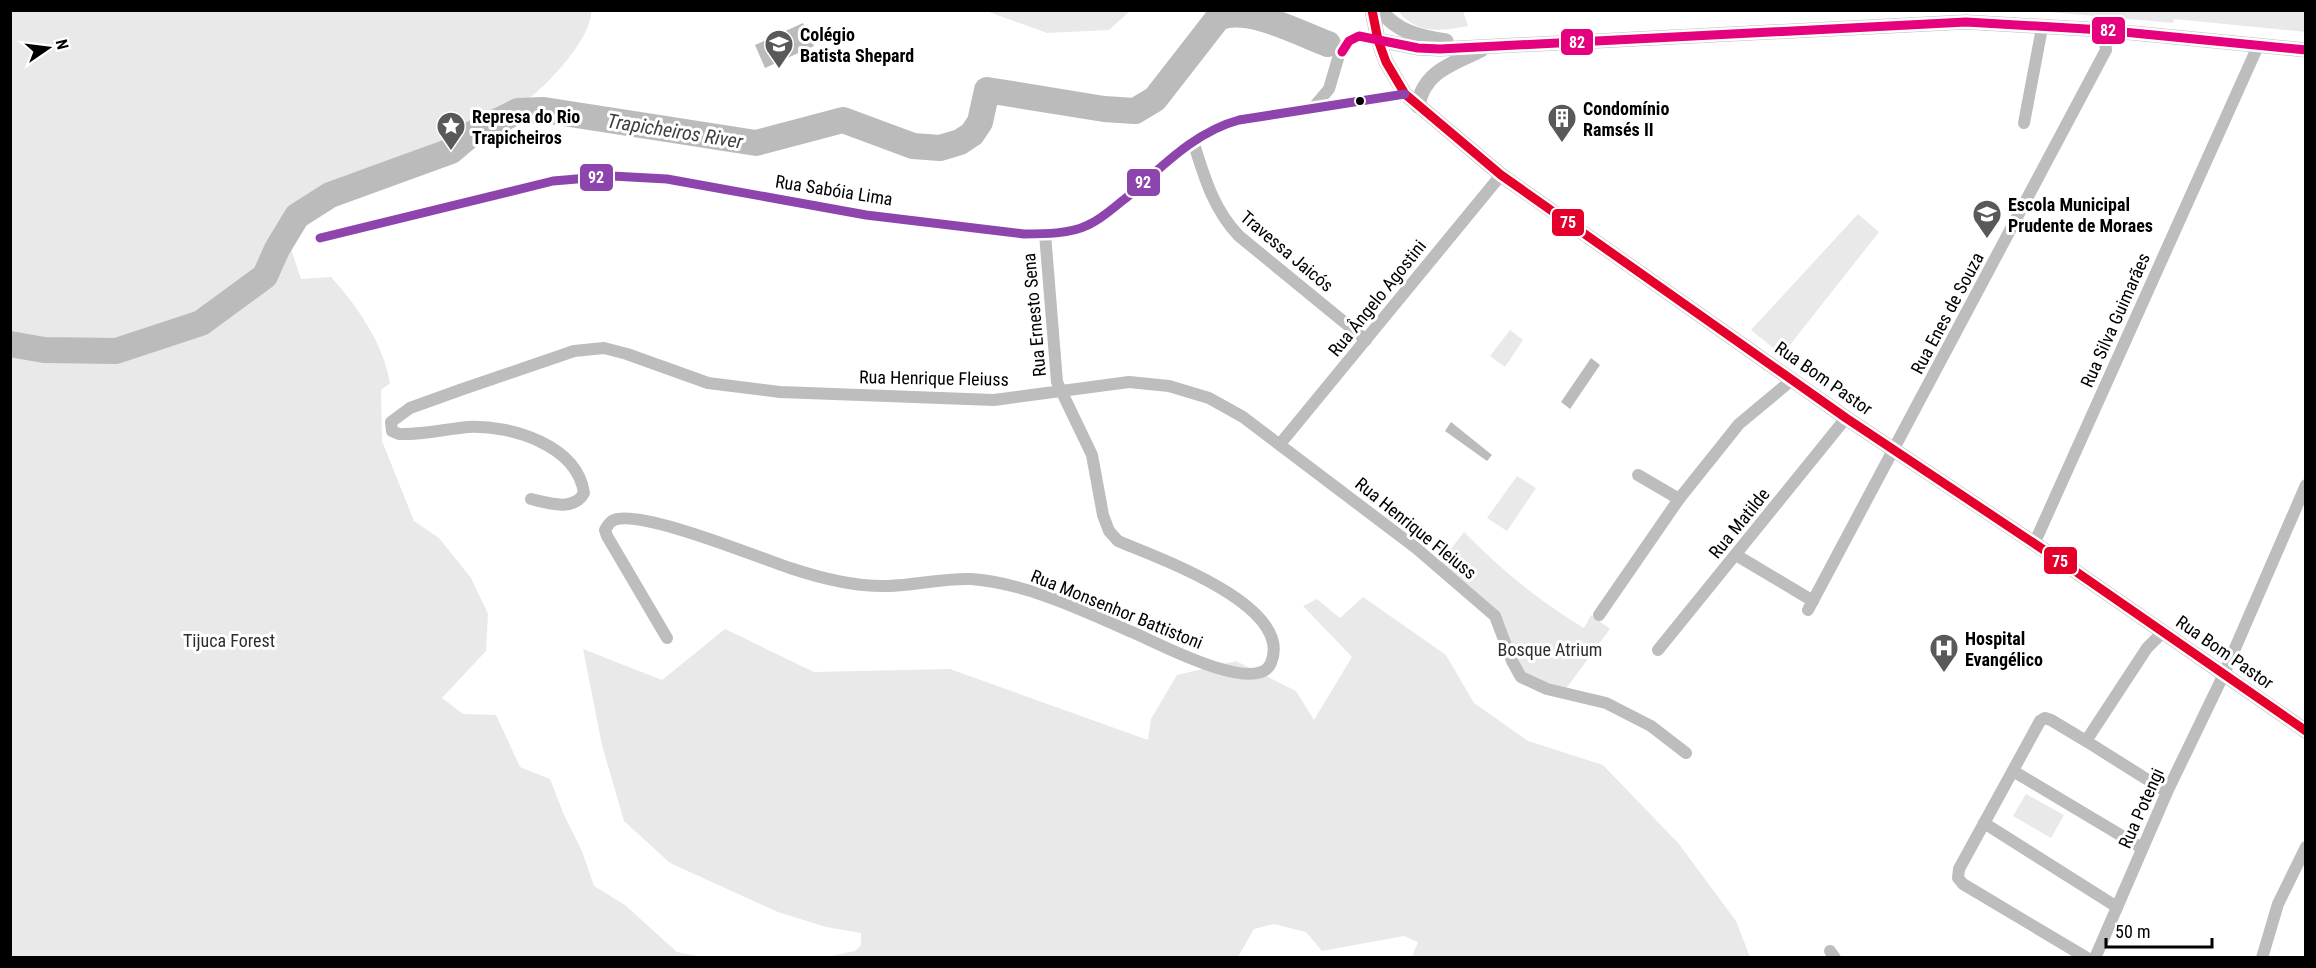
<svg xmlns="http://www.w3.org/2000/svg" width="2316" height="968" viewBox="0 0 2316 968" font-family="'Roboto Condensed',sans-serif">
	<style>
		.green { fill: #e9e9e9 }
		.water { fill: #bbb }
		.lines { fill: none; stroke-linecap: round; stroke-linejoin: round }
		.river { stroke: #bbb; stroke-width: 26 }
		.minor { stroke: #bdbdbd; stroke-width: 12 }
		.tertiary { stroke: #bdbdbd; stroke-width: 15 }
		.bus-1-casing { stroke: #fff; stroke-width: 14 }
		.bus-2-casing { stroke: #fff; stroke-width: 14 }
		.bus-3-casing { stroke: #fff; stroke-width: 14 }
		.bus-1 { stroke: #e4002b; stroke-width: 9 }
		.bus-2 { stroke: #e5007d; stroke-width: 9 }
		.bus-3 { stroke: #8e44ad; stroke-width: 9 }
		.bus-dot { fill: #000; stroke: #fff; stroke-width: 2 }
		.labels { text-anchor: middle; dominant-baseline: central; stroke-width: 6; stroke-linejoin: round; paint-order: stroke }
		.poi-label { font-size: 18px; font-weight: bold; fill: #000; stroke: #fff; text-anchor: start }
		.street-label { font-size: 18px; fill: #000; stroke: #fff }
		.park-label { font-size: 18px; fill: #2e2e2e; stroke: #fff }
		.water-label { font-size: 20px; font-style: italic; fill: #3f3f3f; stroke: #fff }
		.line-badge { stroke: #fff; stroke-width: 2 }
		.badge-label { font-size: 16px; text-anchor: middle; font-weight: bold; fill: #fff }
	</style>
	<rect width="100%" height="100%" fill="#fff"/>
	<!-- green -->
	<g class="green">
		<path d="M10 11H591C593 38 543 91 520 105 498 119 450 134 441 160L383 173 356 183 285 231 301 279 331 277C358 307 383 343 390 383L381 390 382 441 414 521 439 538 471 578 488 614 486 651 442 698 463 714 496 715 520 767 550 779 564 815 582 851 594 886 625 905 677 952 702 957H11Z"/>
		<polygon points="986,11 1130,11 1109,30 1047,33"/>
		<path d="M1398 11H1463L1468 26C1439 31 1418 35 1398 11Z"/>
		<polygon points="2038,11 2305,11 2305,32 2174,19 2173,23"/>
		<polygon points="1858,214 1879,232 1782,355 1751,330"/>
		<polygon points="1510,330 1523,340 1505,367 1490,356"/>
		<polygon points="1517,476 1536,488 1507,531 1487,518"/>
		<path d="M1464 532C1500 569 1539 601 1584 628L1591 615 1610 629 1565 690 1523 678 1504 622 1440 563Z"/>
		<polygon points="1363,597 1446,655 1474,703 1528,741 1603,765 1679,844 1736,921 1750,957 1412,957 1418,942 1404,936 1322,951 1306,932 1274,924 1254,929 1238,957 827,957 855,951 861,945 861,933 826,927 778,912 670,863 624,821 602,745 583,649 662,680 725,629 814,672 950,669 1148,740 1151,719 1177,675 1236,661 1296,691 1314,720 1352,657 1303,606 1317,599 1340,618"/>
		<polygon points="2026,794 2064,815 2051,838 2013,816"/>
	</g>
	<!-- water -->
	<g class="water">
		<polygon points="803,23 814,46 765,68 755,45"/>
		<polygon points="1591,358 1600,365 1570,409 1561,402"/>
		<polygon points="1451,422 1492,455 1487,461 1445,431"/>
	</g>
	<g class="lines">
		<!-- river -->
		<path class="river" d="M10 344 44 350 116 351 201 323 265 276 277 249 297 216 330 195 451 151 470 135 518 111 544 110 756 143 843 120 913 146 940 148 960 142 972 134 980 122 987 90 1104 109 1135 111 1155 99 1218 18C1248 5 1298 33 1328 44"/>
		<!-- minor -->
		<g class="minor">
			<polyline points="1313,108 1329,89 1339,55 1349,41 1359,36 1378,40"/>
			<polyline points="2024,123 2042,28"/>
			<path d="M1193 141C1204 176 1213 209 1239 236L1366 340"/>
			<path d="M320 238 553 181 612 176 667 179 866 215 1024 234C1044 234 1070 234 1088 225 1102 219 1114 207 1126 198 1161 168 1194 132 1239 120L1405 94"/>
			<polyline points="1280,444 1501,175"/>
			<polyline points="1638,475 1679,499"/>
			<path d="M531 499C548 503 574 512 584 493 577 445 511 425 468 427 445 429 422 435 399 434L392 431 391 422 410 408 460 390 574 351 604 348 627 354 708 383 780 392 994 400 1129 382 1169 386 1209 398 1243 417 1416 548 1495 616 1512 661 1521 677 1547 689 1606 703 1651 726 1686 753"/>
			<polyline points="2034,544 2258,46"/>
			<polyline points="1736,555 1813,601"/>
			<polyline points="1808,610 2106,50 2103,30"/>
			<polyline points="1599,615 1679,499 1739,424 1793,379"/>
			<path d="M667 638 607 536 605 530C608 525 609 522 614 520 641 509 757 557 790 568 820 578 856 587 888 586 916 585 944 578 971 579 1026 583 1082 610 1132 632 1154 641 1257 697 1271 663 1295 605 1155 557 1118 541L1109 531 1103 515 1092 455 1057 382 1045 234"/>
			<polyline points="1658,650 1846,418"/>
			<polyline points="2086,741 2167,792"/>
			<polyline points="2013,771 2142,848"/>
			<polyline points="1984,823 2117,907"/>
			<polyline points="1830,951 1835,958"/>
			<polyline points="2087,958 1963,884 1958,878 1959,869 2040,721 2045,718 2051,720 2086,741 2147,648 2163,632"/>
			<polyline points="2095,958 2167,792 2223,676 2306,485"/>
			<polyline points="2262,958 2278,904 2306,847"/>
		</g>
		<!-- tertiary -->
		<g class="tertiary">
			<polyline points="1372,10 1378,40 1386,62 1405,94 1501,175 1846,418 2062,562 2306,731"/>
			<path d="M1380 10C1397 32 1420 37 1446 41"/>
			<polyline points="1378,40 1418,48 1440,49 1966,22 2103,30 2306,50"/>
			<path d="M1418 106C1423 72 1452 64 1481 50"/>
		</g>
		<!-- bus-1 casing -->
		<g class="bus-1-casing">
			<polyline id="bus-1" points="1372,10 1378,40 1386,62 1405,94 1501,175 1846,418 2062,562 2306,731"/>
		</g>
		<!-- bus-2 casing -->
		<g class="bus-2-casing">
			<polyline id="bus-2" points="1342,52 1349,41 1359,36 1418,48 1440,49 1966,22 2103,30 2306,50"/>
		</g>
		<!-- bus-3 casing -->
		<g class="bus-3-casing">
			<path id="bus-3" d="M320 238 553 181 612 176 667 179 866 215 1024 234C1044 234 1070 234 1088 225 1102 219 1114 207 1126 198 1161 168 1194 132 1239 120L1405 94"/>
		</g>
		<!-- bus-1 -->
		<use href="#bus-1" class="bus-1"/>
		<!-- bus-2 -->
		<use href="#bus-2" class="bus-2"/>
		<!-- bus-3 -->
		<use href="#bus-3" class="bus-3"/>
	</g>
	<!-- icons -->
	<defs>
		<g id="school-pin" transform="scale(1.5)"><path d="M0 17L-7.5 6A9.5 9.5 0 1 1 7.5 6Z" fill="#595959" stroke="#fff"/><path d="M0-5L7-2L0 1L-7-2ZM-4 1L0 2.5L4 1V4Q0 6-4 4Z" fill="#fff"/></g>
		<g id="building-pin" transform="scale(1.5)"><path d="M0 17L-7.5 6A9.5 9.5 0 1 1 7.5 6Z" fill="#595959" stroke="#fff"/><path d="M-4-6H4V6H1V3H-1V6H-4ZM-2.5-4.3h1.7v1.8h-1.7ZM.8-4.3h1.7v1.8H.8ZM-2.5-1h1.7V.8h-1.7ZM.8-1h1.7V.8H.8Z" fill="#fff"/></g>
		<g id="sight-pin" transform="scale(1.5)"><path d="M0 17L-7.5 6A9.5 9.5 0 1 1 7.5 6Z" fill="#595959" stroke="#fff"/><path d="M0-6L1.8-2.2L6-1.7L2.9 1.2L3.7 5.4L0 3.3L-3.7 5.4L-2.9 1.2L-6-1.7L-1.8-2.2Z" fill="#fff"/></g>
		<g id="hospital-pin" transform="scale(1.5)"><path d="M0 17L-7.5 6A9.5 9.5 0 1 1 7.5 6Z" fill="#595959" stroke="#fff"/><path d="M-5-5h3v3.5h4V-5h3V5h-3V1.5h-4V5h-3Z" fill="#fff"/></g>
	</defs>
	<g fill-rule="evenodd">
		<use href="#school-pin" x="779" y="44"/>
		<use href="#building-pin" x="1562" y="118"/>
		<use href="#sight-pin" x="451" y="126"/>
		<use href="#school-pin" x="1987" y="214"/>
		<use href="#hospital-pin" x="1944" y="648"/>
	</g>
	<!-- markers -->
	<circle class="bus-dot" cx="1360" cy="101" r="5"/>
	<g class="labels">
		<!-- poi labels -->
		<g class="poi-label">
			<text x="800" y="34">Colégio<tspan x="800" dy="21">Batista Shepard</tspan></text>
			<text x="1583" y="108">Condomínio<tspan x="1583" dy="21">Ramsés II</tspan></text>
			<text x="472" y="116">Represa do Rio<tspan x="472" dy="21">Trapicheiros</tspan></text>
			<text x="2008" y="204">Escola Municipal<tspan x="2008" dy="21">Prudente de Moraes</tspan></text>
			<text x="1965" y="638">Hospital<tspan x="1965" dy="21">Evangélico</tspan></text>
		</g>
		<!-- street labels -->
		<g class="street-label">
			<text transform="translate(834 190) rotate(9)">Rua Sabóia Lima</text>
			<text transform="translate(1287 251) rotate(40)">Travessa Jaicós</text>
			<text transform="translate(1377 298) rotate(-51)">Rua Ângelo Agostini</text>
			<text transform="translate(1947 313) rotate(-62)">Rua Enes de Souza</text>
			<text transform="translate(1034 315) rotate(-95)">Rua Ernesto Sena</text>
			<text transform="translate(2115 320) rotate(-66)">Rua Silva Guimarães</text>
			<text transform="translate(934 378) rotate(1)">Rua Henrique Fleiuss</text>
			<text transform="translate(1824 378) rotate(35)">Rua Bom Pastor</text>
			<text transform="translate(1739 523) rotate(-51)">Rua Matilde</text>
			<text transform="translate(1416 528) rotate(39)">Rua Henrique Fleiuss</text>
			<text transform="translate(1117 609) rotate(22)">Rua Monsenhor Battistoni</text>
			<text transform="translate(2225 652) rotate(35)">Rua Bom Pastor</text>
			<text transform="translate(2141 808) rotate(-66)">Rua Potengi</text>
		</g>
		<!-- park labels -->
		<g class="park-label">
			<text x="229" y="640">Tijuca Forest</text>
			<text x="1550" y="649">Bosque Atrium</text>
		</g>
		<!-- water labels -->
		<g class="water-label">
			<text transform="translate(675 131) rotate(9)">Trapicheiros River</text>
		</g>
	</g>
	<g class="line-badge">
		<rect x="2091" y="16" width="35" height="29" rx="6" fill="#e5007d"/>
		<rect x="1560" y="28" width="34" height="28" rx="6" fill="#e5007d"/>
		<rect x="579" y="163" width="35" height="29" rx="6" fill="#8e44ad"/>
		<rect x="1126" y="168" width="35" height="29" rx="6" fill="#8e44ad"/>
		<rect x="1551" y="208" width="34" height="29" rx="6" fill="#e4002b"/>
		<rect x="2043" y="546" width="35" height="29" rx="6" fill="#e4002b"/>
	</g>
	<g class="badge-label">
		<text x="2108" y="36">82</text>
		<text x="1577" y="48">82</text>
		<text x="596" y="183">92</text>
		<text x="1143" y="188">92</text>
		<text x="1568" y="228">75</text>
		<text x="2060" y="567">75</text>
	</g>
	<!-- border -->
	<rect width="2316" height="968" fill="none" stroke="#000000" stroke-width="24"/>
	<!-- north arrow -->
	<g transform="translate(48 48) rotate(76)" stroke="#ffffff" stroke-width="4.5" paint-order="stroke">
	<path d="M0-4.5L10 22L0 15L-10 22Z" fill="#000000"/>
	<text y="-9" font-size="16" font-weight="bold" text-anchor="middle" fill="#000000">N</text>
	</g>
	<!-- scale -->
	<path d="M2106 938v9h106v-9" fill="none" stroke="#000000" stroke-width="3"/>
	<text x="2115" y="938" font-size="18" fill="#000000" stroke="#ffffff" stroke-width="4.5" paint-order="stroke">50 m</text>
</svg>
